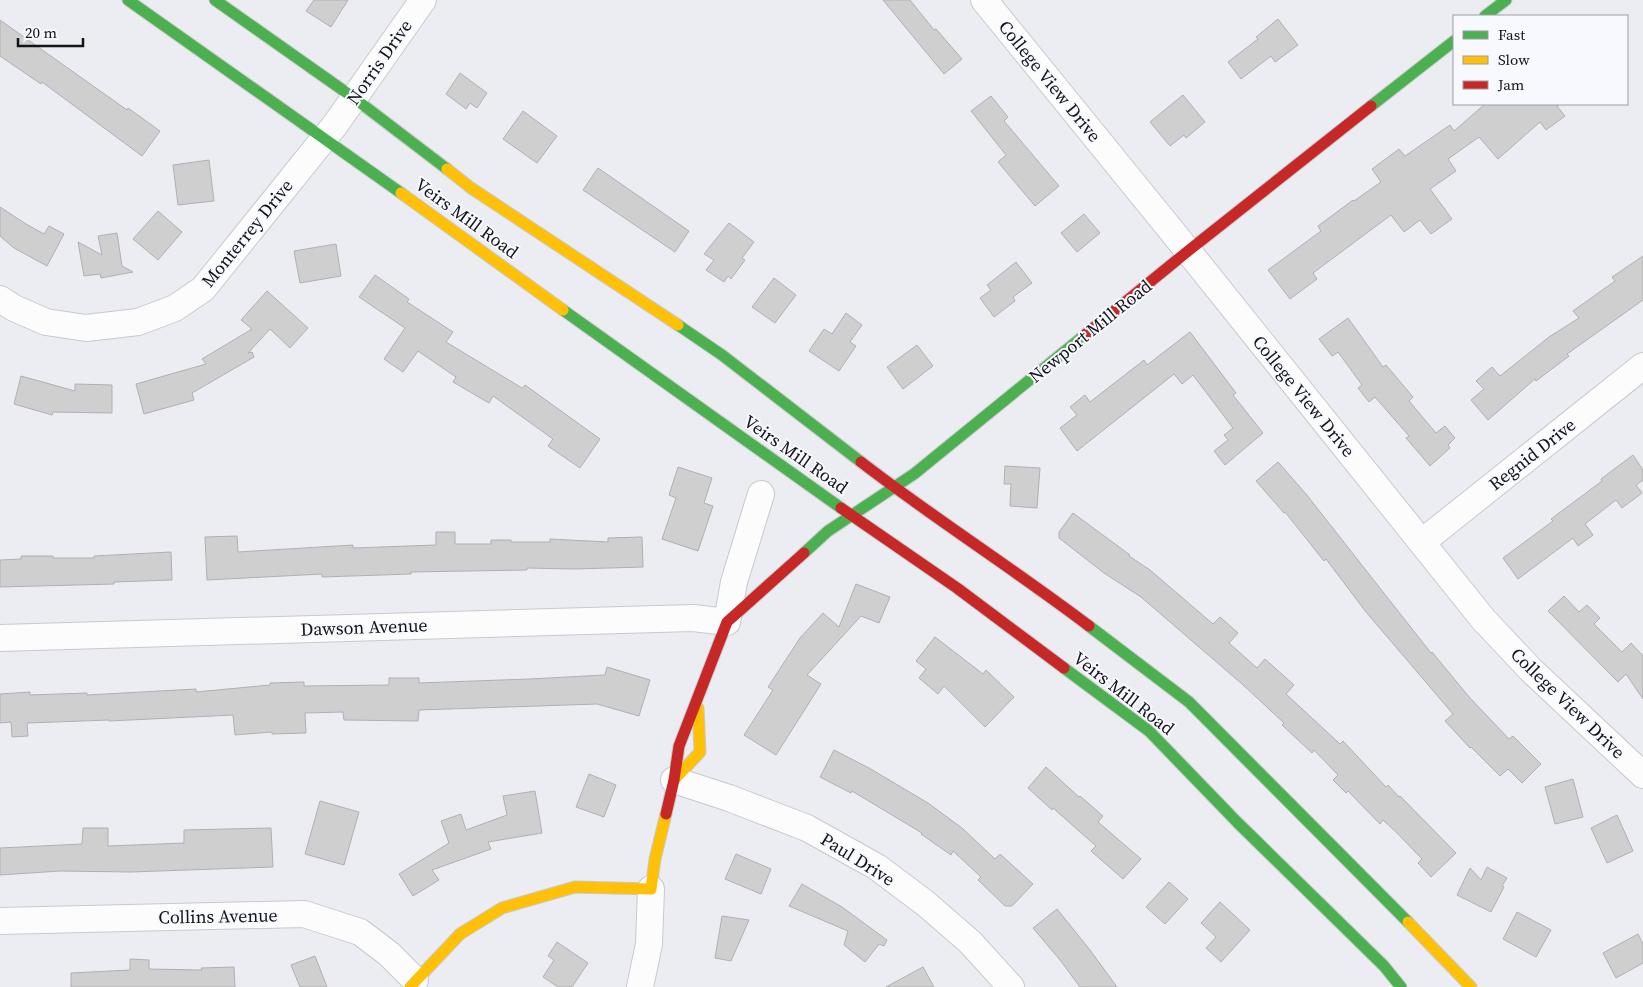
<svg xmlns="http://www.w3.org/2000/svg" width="1643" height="987" viewBox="0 0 1643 987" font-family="'Source Serif 4',serif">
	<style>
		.building { fill: #cfcfd0; stroke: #b1afb1 }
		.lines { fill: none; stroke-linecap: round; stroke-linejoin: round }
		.street-casing { stroke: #c8c9cc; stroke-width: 28 }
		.fast-casing { stroke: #c8c9cc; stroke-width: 13 }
		.slow-casing { stroke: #c8c9cc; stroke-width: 13 }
		.jam-casing { stroke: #c8c9cc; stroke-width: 13 }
		.street { stroke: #fcfcfd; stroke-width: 26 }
		.fast { stroke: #4caf50; stroke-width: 11 }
		.slow { stroke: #ffc107; stroke-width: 11 }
		.jam { stroke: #c62828; stroke-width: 11 }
		.labels { text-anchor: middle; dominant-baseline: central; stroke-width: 4; stroke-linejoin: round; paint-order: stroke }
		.street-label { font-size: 18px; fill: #131417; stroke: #f7f9fe }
	</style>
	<rect width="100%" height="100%" fill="#ecedf2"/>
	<!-- building -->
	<g class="building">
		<polygon points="314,0 348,0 331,27 306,11"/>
		<polygon points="883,0 910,0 934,30 936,29 962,59 944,74"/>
		<polygon points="1278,19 1298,45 1275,62 1271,56 1241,79 1228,62 1258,39 1256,37"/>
		<polygon points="0,20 127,110 128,108 160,131 142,156 42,82 41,84 0,56"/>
		<polygon points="460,73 487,93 477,108 470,103 466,109 446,94"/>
		<polygon points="1183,95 1205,122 1186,138 1184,135 1170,146 1150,122"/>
		<polygon points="991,96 1008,117 1004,121 1059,186 1035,206 998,162 1006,155 971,111"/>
		<polygon points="1485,104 1560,104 1557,106 1565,116 1546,130 1540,122 1498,159 1479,137 1448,159 1456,171 1430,189 1452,219 1431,234 1420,220 1404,232 1391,215 1313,273 1317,279 1290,299 1268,270 1321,231 1318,226 1353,200 1354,201 1381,182 1372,169 1399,149 1405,156 1450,125 1454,131"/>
		<polygon points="523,111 557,136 537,163 503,139"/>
		<polygon points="209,160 214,201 178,205 173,165"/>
		<polygon points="598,168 689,231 675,252 583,190"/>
		<polygon points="0,207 26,224 44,234 49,226 64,234 47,266 14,248 0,236"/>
		<polygon points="158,211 182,232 158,260 133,239"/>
		<polygon points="1084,214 1100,233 1077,252 1061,233"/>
		<polygon points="729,223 754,242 742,258 745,260 731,279 728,276 724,282 706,270 714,260 704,254"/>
		<polygon points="117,233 122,266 133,272 101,278 100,274 84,276 78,242 102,255 98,236"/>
		<polygon points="336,244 341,276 300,283 294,251"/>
		<polygon points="1643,256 1643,300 1567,354 1569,356 1536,381 1535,379 1488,420 1471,400 1484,389 1476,381 1492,367 1500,376 1549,337 1579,318 1573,311 1615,281 1612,277"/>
		<polygon points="1016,262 1032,283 1013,297 1015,301 994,317 980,298 991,290 987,285"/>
		<polygon points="375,275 409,299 407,302 453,332 446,342 522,388 525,385 600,439 580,468 548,446 553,439 493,396 489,403 453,382 456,377 418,351 403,372 384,359 405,328 359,297"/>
		<polygon points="774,278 796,295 775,323 752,307"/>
		<polygon points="267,291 308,328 290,348 270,329 248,353 252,352 254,357 192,393 194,400 144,414 136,384 206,364 202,359 252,329 241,320"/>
		<polygon points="846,313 862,325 850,342 856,346 839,371 809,351 824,329 832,334"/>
		<polygon points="1348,318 1383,367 1386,365 1413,397 1409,401 1436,433 1445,426 1455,438 1448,445 1450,448 1430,466 1406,438 1409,436 1375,397 1369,402 1358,388 1362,385 1338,352 1332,356 1319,339"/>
		<polygon points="1190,332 1236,393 1233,395 1263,433 1225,465 1214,451 1228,440 1224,435 1233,428 1193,375 1182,384 1174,374 1077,451 1060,428 1077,415 1070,407 1085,395 1090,402 1144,360 1147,365"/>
		<polygon points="917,345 933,366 903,389 887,367"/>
		<polygon points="21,376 75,391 75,384 112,385 112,413 53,412 52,415 14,404"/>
		<polygon points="1633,455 1643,470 1643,480 1636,485 1642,493 1622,508 1616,500 1585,524 1593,535 1578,546 1573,538 1518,579 1503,558 1553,521 1551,519 1602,481 1601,479"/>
		<polygon points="1278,462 1306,494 1431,653 1432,652 1470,698 1509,739 1513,736 1541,764 1522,783 1508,769 1500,776 1471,747 1470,748 1445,721 1453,714 1366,612 1326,559 1324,561 1285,512 1284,513 1256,481"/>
		<polygon points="1005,466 1040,468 1037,508 1010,506 1011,484 1004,484"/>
		<polygon points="678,467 712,478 704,503 713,506 698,551 662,539 676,498 669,495"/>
		<polygon points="1073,513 1130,555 1129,556 1150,570 1213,624 1220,617 1238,633 1229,643 1257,668 1265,659 1294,685 1286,694 1340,744 1343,741 1386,787 1388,785 1399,797 1400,796 1456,853 1431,877 1418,863 1422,859 1397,833 1383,820 1380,824 1348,791 1346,793 1333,780 1338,775 1314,750 1312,753 1282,725 1284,723 1242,684 1141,597 1104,573 1059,538 1059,532"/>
		<polygon points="436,532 455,532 455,544 491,544 491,540 511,540 511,542 550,542 550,539 608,542 608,538 642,537 643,567 574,569 527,568 527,570 411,572 411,574 322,577 322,574 207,580 205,537 237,536 238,552 353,545 353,548 436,545"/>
		<polygon points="171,552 172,580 114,582 114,584 0,587 0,560 21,559 21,556 53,556 53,558 94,558 94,556"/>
		<polygon points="856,584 890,597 879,623 861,616 807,675 821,684 776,755 744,735 773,690 768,687 800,638 823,613 839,627"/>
		<polygon points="1564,596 1579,612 1587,605 1600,618 1594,624 1622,652 1631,643 1643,656 1643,699 1626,674 1618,682 1548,611"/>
		<polygon points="935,637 983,674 986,670 1014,697 985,727 944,686 938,694 919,678 926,669 916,661"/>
		<polygon points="607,667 650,680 639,716 597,704 419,710 418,721 344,720 343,712 305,713 306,733 272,734 272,732 235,735 233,715 109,721 109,720 27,723 28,736 12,737 11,722 0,723 0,694 30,692 30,695 87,693 87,695 196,689 196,692 270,685 270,683 304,682 304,686 389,685 389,678 419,678 419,683 529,679 605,675"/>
		<polygon points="834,750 869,768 928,803 962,828 995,859 1000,854 1033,884 1012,906 1005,906 978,880 981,877 953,851 951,855 921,834 922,833 852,791 851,793 820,777"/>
		<polygon points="1046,767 1079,797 1080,796 1103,816 1098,822 1141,859 1123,879 1091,851 1096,846 1053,808 1052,810 1028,788"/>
		<polygon points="589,774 616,785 604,817 576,807"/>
		<polygon points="1573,779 1583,817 1555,824 1545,787"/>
		<polygon points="535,791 542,833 488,842 491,849 432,870 439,880 413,896 399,874 449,843 441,821 461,814 466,830 507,815 503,796"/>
		<polygon points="320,801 359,812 344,865 305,854"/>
		<polygon points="1617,815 1633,851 1607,863 1591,828"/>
		<polygon points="83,828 108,828 108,846 184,843 184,830 271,828 273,867 131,872 60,871 0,875 0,848 82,844"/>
		<polygon points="736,854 771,869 761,894 725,879"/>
		<polygon points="1487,867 1507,878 1502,886 1504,887 1491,912 1457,895 1470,868 1481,880"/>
		<polygon points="1169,882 1188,899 1165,924 1146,907"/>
		<polygon points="802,884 842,907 887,940 884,946 879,944 865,962 844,945 848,931 789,906"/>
		<polygon points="1220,902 1250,930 1221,962 1206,948 1216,937 1201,923"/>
		<polygon points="1057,909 1090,950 1117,987 1080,987 1060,960 1033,928"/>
		<polygon points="1517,912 1551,930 1536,957 1503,939"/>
		<polygon points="722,916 749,920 731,961 715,958"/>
		<polygon points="1638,934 1643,944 1643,963 1616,978 1603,953"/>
		<polygon points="557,942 588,963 572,987 558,987 543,977 554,960 548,956"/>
		<polygon points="315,956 327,987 300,987 291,965"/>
		<polygon points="130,959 149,960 149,969 202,970 201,968 234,967 235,987 71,987 71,973 130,970"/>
		<polygon points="923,967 934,987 886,987"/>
	</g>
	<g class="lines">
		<!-- street casing -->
		<g class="street-casing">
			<g id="street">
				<polyline points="984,0 1188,251 1483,619 1531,670 1643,775"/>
				<polyline points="0,299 14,308 46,322 86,328 138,322 175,308 203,289 335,125 423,0"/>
				<polyline points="1422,542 1643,366"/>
				<polyline points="0,638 693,618 727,622 734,582 761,494"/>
				<polyline points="674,780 729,798 807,828 877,867 925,903 970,942 1011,987"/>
				<polyline points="0,921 304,914 360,932 389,954 415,980"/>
				<polyline points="640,987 649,944 651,889"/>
			</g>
		</g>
		<!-- fast casing -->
		<g class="fast-casing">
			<g id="fast">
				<polyline points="128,0 401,193"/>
				<polyline points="215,0 354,98 447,169"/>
				<polyline points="1485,16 1506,0"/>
				<polyline points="1371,106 1454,41"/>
				<polyline points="563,310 841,508"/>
				<polyline points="678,325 722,355 861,462"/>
				<polyline points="804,553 828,531 914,474 1086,334"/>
				<polyline points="1089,626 1189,702 1408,922"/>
				<polyline points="1064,668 1149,731 1238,823 1384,966 1401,987"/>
			</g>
		</g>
		<!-- slow casing -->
		<g class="slow-casing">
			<g id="slow">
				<polyline points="447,169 471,188 678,325"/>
				<polyline points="401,193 563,310"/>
				<polyline points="674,780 700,752 698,708"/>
				<polyline points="1408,922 1471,987"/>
				<polyline points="410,987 460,934 502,908 575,887 651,889 655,859 666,814"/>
			</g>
		</g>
		<!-- jam casing -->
		<g class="jam-casing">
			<g id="jam">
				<polyline points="1086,334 1188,251 1371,106"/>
				<path d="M861 462C935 519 1014 569 1089 626"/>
				<polyline points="841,508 957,588 1064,668"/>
				<polyline points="666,814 674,780 679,746 727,622 804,553"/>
			</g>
		</g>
		<!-- street -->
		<use href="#street" class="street"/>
		<!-- fast -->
		<use href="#fast" class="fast"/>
		<!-- slow -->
		<use href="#slow" class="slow"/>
		<!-- jam -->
		<use href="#jam" class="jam"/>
	</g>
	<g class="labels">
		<!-- street labels -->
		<g class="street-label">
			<text transform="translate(379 62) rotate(-55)">Norris Drive</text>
			<text transform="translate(1050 81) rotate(51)">College View Drive</text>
			<text transform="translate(467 218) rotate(36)">Veirs Mill Road</text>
			<text transform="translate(247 233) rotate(-51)">Monterrey Drive</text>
			<text transform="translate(1090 331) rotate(-39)">Newport Mill Road</text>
			<text transform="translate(1304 396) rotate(51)">College View Drive</text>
			<text transform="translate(796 454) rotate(35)">Veirs Mill Road</text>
			<text transform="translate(1532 454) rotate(-38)">Regnid Drive</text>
			<text transform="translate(364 627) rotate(-2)">Dawson Avenue</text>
			<text transform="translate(1124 693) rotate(38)">Veirs Mill Road</text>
			<text transform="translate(1568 703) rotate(44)">College View Drive</text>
			<text transform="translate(858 859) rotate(32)">Paul Drive</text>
			<text transform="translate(218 916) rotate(-1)">Collins Avenue</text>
		</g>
	</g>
	<!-- legend -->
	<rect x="1453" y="15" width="175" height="90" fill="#f7f9fe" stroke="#9c9da2"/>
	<rect x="1463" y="31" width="25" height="8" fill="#4caf50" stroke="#9c9da2"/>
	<text x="1498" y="40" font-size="15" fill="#131417">Fast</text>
	<rect x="1463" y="56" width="25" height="8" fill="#ffc107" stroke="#9c9da2"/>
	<text x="1498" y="65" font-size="15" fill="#131417">Slow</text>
	<rect x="1463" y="81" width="25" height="8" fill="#c62828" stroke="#9c9da2"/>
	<text x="1498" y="90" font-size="15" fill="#131417">Jam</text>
	<!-- scale -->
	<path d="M18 38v8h65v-8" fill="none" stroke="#131417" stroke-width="2.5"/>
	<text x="25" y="38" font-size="15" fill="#131417" stroke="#f7f9fe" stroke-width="4" paint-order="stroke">20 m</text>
</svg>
